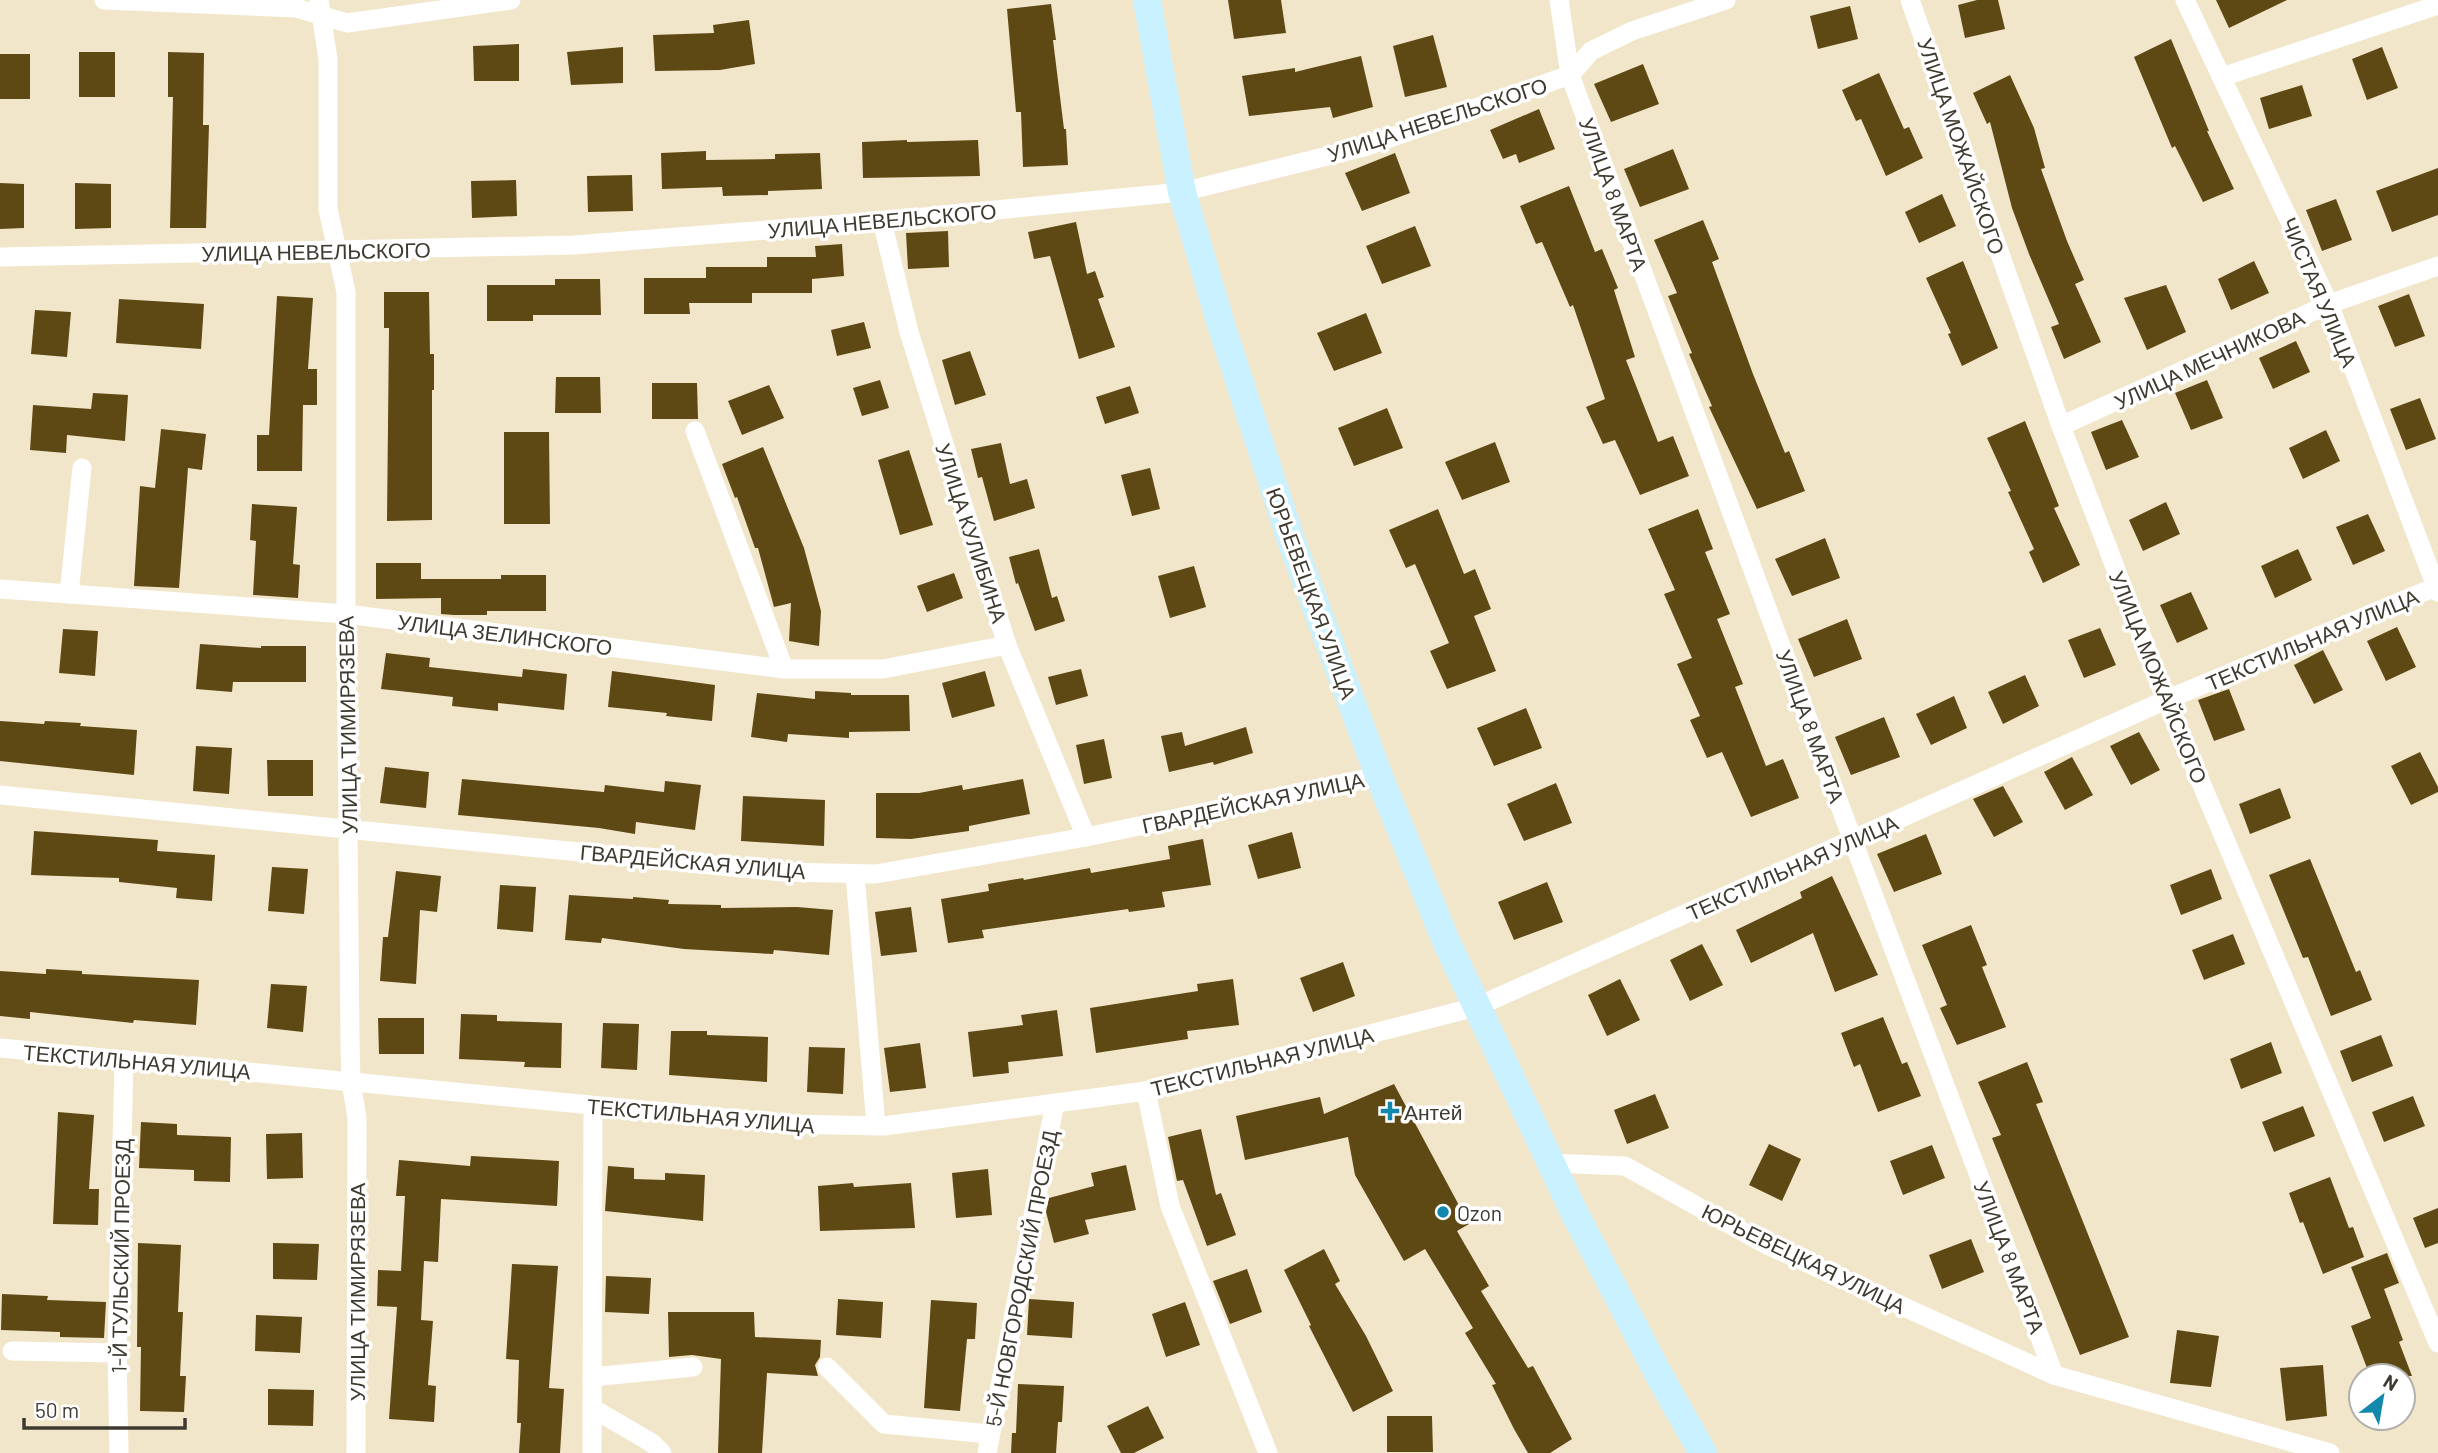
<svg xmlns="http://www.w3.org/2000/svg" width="2438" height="1453" viewBox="0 0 2438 1453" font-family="Barlow,sans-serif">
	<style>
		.building { fill: #5e4914 }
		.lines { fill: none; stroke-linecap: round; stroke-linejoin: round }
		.minor { stroke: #fff; stroke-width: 19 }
		.secondary { stroke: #c9f1ff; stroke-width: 28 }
		.poi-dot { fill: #1188ac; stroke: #fff; stroke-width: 2.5 }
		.labels { text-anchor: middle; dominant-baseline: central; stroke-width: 7; stroke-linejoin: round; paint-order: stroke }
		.street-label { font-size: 21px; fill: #3f3a30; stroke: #fff }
		.poi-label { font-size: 21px; fill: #3f3a30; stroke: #fff; text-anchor: start }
	</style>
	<rect width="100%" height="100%" fill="#f2e6ca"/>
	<!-- building -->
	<g class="building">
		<polygon points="1228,0 1281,0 1286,33 1234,39"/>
		<polygon points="1977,0 1998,0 2005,29 1965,38 1958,5"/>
		<polygon points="2216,0 2287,0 2229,28"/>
		<polygon points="1051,4 1056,40 1053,40 1064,129 1066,129 1068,165 1023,167 1021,112 1016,112 1007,9"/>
		<polygon points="1850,6 1858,39 1818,49 1810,16"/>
		<polygon points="749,20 755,64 720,70 655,71 653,35 714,33 713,25"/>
		<polygon points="1433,35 1447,87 1405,97 1393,46"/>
		<polygon points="2171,39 2209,131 2207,131 2234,189 2203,202 2175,146 2172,148 2134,57"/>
		<polygon points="519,44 519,81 474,81 473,46"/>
		<polygon points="623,47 623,83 571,85 567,52"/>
		<polygon points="2382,47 2398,88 2367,100 2352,59"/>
		<rect x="79" y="52" width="36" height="45"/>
		<polygon points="168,52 204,53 203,125 209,125 206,228 170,228 173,97 168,97"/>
		<rect x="0" y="54" width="30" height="45"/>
		<polygon points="1361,56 1373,107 1333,118 1330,107 1249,116 1242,76 1295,68 1295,72"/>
		<polygon points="1643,64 1659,104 1611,122 1594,84"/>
		<polygon points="1879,73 1904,129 1909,127 1923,158 1886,176 1861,119 1856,121 1842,90"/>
		<polygon points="2010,75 2034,128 2045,168 2041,169 2067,241 2084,280 2075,284 2101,342 2064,359 2051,327 2059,324 2029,254 2012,208 1990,122 1987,124 1973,93"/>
		<polygon points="2302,85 2312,116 2269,129 2260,98"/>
		<polygon points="1539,109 1555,149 1519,163 1516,154 1503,159 1490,130"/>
		<polygon points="907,140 907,142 978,140 980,176 863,178 862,142"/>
		<polygon points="1673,149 1689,189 1640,207 1624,169"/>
		<polygon points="706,151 706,160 775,159 775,154 820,153 822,189 768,191 768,195 723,196 722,187 662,189 661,153"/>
		<polygon points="1395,153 1410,193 1362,211 1345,173"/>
		<polygon points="2438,168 2438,215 2392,232 2376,191"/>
		<polygon points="632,175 633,211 588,212 587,176"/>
		<polygon points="516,180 517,216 472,218 471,181"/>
		<polygon points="0,183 24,184 24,228 0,229"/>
		<polygon points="75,183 111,184 111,228 75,229"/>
		<polygon points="1569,186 1595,252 1602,249 1618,288 1614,290 1635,357 1626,360 1658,442 1673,436 1689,476 1640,495 1615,440 1603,444 1586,407 1605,399 1573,305 1570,307 1542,242 1536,244 1520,206"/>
		<polygon points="1942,194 1956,226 1919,243 1905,212"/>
		<polygon points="2336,199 2352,240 2322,251 2306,210"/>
		<polygon points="1703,220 1719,259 1712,262 1753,374 1785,453 1789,451 1805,491 1757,509 1709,407 1712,406 1689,354 1692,353 1668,296 1677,293 1654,240"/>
		<polygon points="1076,222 1087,274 1095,271 1104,297 1098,299 1115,347 1079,359 1050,256 1034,259 1028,232"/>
		<polygon points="1415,226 1431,266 1382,284 1366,246"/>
		<polygon points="948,231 949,267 908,269 906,233"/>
		<polygon points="842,244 844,276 812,279 812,293 752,293 752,303 689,303 690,314 644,314 644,278 706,278 706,267 767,267 767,257 816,257 815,246"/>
		<polygon points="1963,261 1998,348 1962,366 1948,334 1951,333 1926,278"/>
		<polygon points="2254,261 2269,293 2231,310 2218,279"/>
		<polygon points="555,279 600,279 601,315 533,315 533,321 487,321 487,285 555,285"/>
		<polygon points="2166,285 2186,332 2147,350 2124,298"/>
		<polygon points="384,292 429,292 430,354 434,354 434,390 432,390 432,520 387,521 389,328 384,328"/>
		<polygon points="2409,294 2425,336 2395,347 2378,306"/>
		<polygon points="277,296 313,298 308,369 317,369 317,405 303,405 302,471 257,471 257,435 269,435"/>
		<polygon points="119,299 204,304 201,349 116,343"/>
		<polygon points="35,310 71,312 67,357 31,354"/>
		<polygon points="1366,313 1382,353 1334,371 1317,333"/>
		<polygon points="864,322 871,348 837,356 831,330"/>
		<polygon points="2296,341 2310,372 2273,389 2259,358"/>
		<polygon points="970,351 986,395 955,405 942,360"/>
		<polygon points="556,377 600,377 601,413 555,413"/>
		<polygon points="880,380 889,408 862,416 853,388"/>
		<polygon points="2207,380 2223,418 2191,430 2175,393"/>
		<polygon points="652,383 697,383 698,419 652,419"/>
		<polygon points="769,385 784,418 742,435 728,401"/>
		<polygon points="1130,386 1139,413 1105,424 1096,397"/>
		<polygon points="93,393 128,395 125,441 67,435 66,453 30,450 33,405 91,409"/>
		<polygon points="2420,398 2436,439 2406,450 2390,409"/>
		<polygon points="1387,408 1403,448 1354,466 1338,428"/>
		<polygon points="2122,420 2139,457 2106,470 2091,432"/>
		<polygon points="2025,421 2059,506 2054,508 2080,565 2043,583 2029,552 2034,549 2008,492 2011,491 1987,438"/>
		<polygon points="161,429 206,434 202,470 188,468 179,588 134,586 140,486 155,488"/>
		<polygon points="2326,430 2340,461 2303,479 2289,448"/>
		<polygon points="504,432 549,432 550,524 504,524"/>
		<polygon points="1495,442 1510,482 1462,500 1445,462"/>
		<polygon points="1001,443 1010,484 1027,479 1035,508 994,521 982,477 978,478 971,449"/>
		<polygon points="763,447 804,548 821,611 819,646 789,641 791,603 774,607 758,548 755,548 737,497 735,498 722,464"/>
		<polygon points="909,450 933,525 900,535 878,460"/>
		<polygon points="1150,468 1160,509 1132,516 1121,475"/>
		<polygon points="2166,502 2180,534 2143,551 2129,520"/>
		<polygon points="252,504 297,507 293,564 300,565 298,598 253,595 256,541 250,540"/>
		<polygon points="1438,509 1464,574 1475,569 1491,609 1474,616 1496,671 1447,689 1430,651 1449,643 1415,564 1406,568 1389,530"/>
		<polygon points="1698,509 1713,549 1705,552 1730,614 1717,619 1743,684 1735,687 1766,766 1783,759 1799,798 1751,817 1722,752 1707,758 1690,720 1700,716 1677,664 1692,658 1664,594 1675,590 1648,529"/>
		<polygon points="2368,514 2385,551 2353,565 2336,527"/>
		<polygon points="1825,538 1840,578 1792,596 1775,559"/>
		<polygon points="1039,549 1052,598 1057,596 1065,621 1035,631 1018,583 1016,584 1009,557"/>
		<polygon points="2298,549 2312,580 2275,598 2261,566"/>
		<polygon points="376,563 421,563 421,579 501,579 501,575 546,575 546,611 487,611 487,615 454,615 441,614 441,598 376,599"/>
		<polygon points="1194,566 1206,607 1170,618 1158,576"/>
		<polygon points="954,573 963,598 927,612 917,586"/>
		<polygon points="2191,592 2208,629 2177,643 2160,605"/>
		<polygon points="1847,619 1862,659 1814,677 1798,639"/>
		<polygon points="2397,627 2416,667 2386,681 2367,641"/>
		<polygon points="2100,628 2116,665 2084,678 2068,640"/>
		<polygon points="63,629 98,631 95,676 59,673"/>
		<polygon points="200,644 261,648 261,646 306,646 306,682 233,682 232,692 196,689"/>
		<polygon points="2323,650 2343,690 2314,704 2294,665"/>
		<polygon points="386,653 430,658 429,667 522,677 523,669 567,674 564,710 498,703 498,711 452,706 453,697 381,689"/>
		<polygon points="1081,669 1088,696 1056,705 1048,677"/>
		<polygon points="612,671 715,685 712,721 666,716 667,713 608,707"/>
		<polygon points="985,671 995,706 952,718 942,683"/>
		<polygon points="2025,675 2039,706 2003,724 1988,692"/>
		<polygon points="2229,689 2245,730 2214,741 2198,700"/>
		<polygon points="815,691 851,693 851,695 909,695 910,731 849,732 849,738 788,734 787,742 751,737 757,693 815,699"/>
		<polygon points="1954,696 1967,728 1931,745 1916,714"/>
		<polygon points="1526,708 1542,748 1494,766 1477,728"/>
		<polygon points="1884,717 1900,757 1851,775 1835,737"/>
		<polygon points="0,721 44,724 45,721 81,723 80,726 137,730 134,775 0,761"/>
		<polygon points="1246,727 1253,753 1214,765 1213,762 1169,772 1161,736 1182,732 1185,746"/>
		<polygon points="2139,732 2160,770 2131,785 2110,746"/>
		<polygon points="1104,739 1112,778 1084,784 1076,745"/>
		<polygon points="196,746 232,748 229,794 193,791"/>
		<polygon points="2420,752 2438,787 2438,792 2411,805 2391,766"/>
		<polygon points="2072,757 2093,795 2065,810 2044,772"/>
		<polygon points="267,760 313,760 313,796 268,796"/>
		<polygon points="385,767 429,772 426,808 380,803"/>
		<polygon points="462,779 604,792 605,785 664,792 665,781 701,785 695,830 636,822 635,834 599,828 458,815"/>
		<polygon points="1023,779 1030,814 969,826 969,831 911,839 876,838 876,793 919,793 962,785 963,790"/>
		<polygon points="1556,783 1572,823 1524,841 1507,804"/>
		<polygon points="2003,786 2023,822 1994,837 1973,799"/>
		<polygon points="2280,788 2291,818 2250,834 2239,804"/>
		<polygon points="743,796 825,800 824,846 741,841"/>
		<polygon points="34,831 158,840 157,851 215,855 212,901 176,898 177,888 119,882 119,878 31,875"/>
		<polygon points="1292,832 1301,868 1258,879 1248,845"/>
		<polygon points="1926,834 1942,874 1894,892 1877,854"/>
		<polygon points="1203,839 1211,885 1162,892 1165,907 1129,912 1128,909 982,930 984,938 948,943 941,899 989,891 988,884 1023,878 1024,880 1090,868 1091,873 1170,859 1168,846"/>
		<polygon points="2310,859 2356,972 2360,970 2372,1000 2331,1016 2308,957 2303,958 2269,875"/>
		<polygon points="272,867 308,869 304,914 268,911"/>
		<polygon points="2211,869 2222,899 2181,915 2170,885"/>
		<polygon points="396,871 441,876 437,912 420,910 416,984 380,981 383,937 388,937"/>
		<polygon points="1832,876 1878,975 1835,992 1813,933 1751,963 1736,930 1802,898 1800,892"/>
		<polygon points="1547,882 1563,922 1514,940 1498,902"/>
		<polygon points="500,885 536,887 533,932 497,929"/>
		<polygon points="569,895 633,899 633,897 669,900 668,904 721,905 721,908 797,907 833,910 829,955 774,950 773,954 684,949 602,938 601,943 565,940"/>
		<polygon points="911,907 917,952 881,956 875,912"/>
		<polygon points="1971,925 1987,965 1982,967 2006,1027 1957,1045 1940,1008 1947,1005 1922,945"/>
		<polygon points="2233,934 2245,964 2204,980 2192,950"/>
		<polygon points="1702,944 1723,985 1690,1001 1670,960"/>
		<polygon points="1343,962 1355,996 1313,1012 1300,978"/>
		<polygon points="46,969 82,971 82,974 199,980 196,1025 134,1020 133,1023 30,1012 30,1019 0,1016 0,971 46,974"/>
		<polygon points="1233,979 1239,1025 1187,1031 1188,1039 1096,1053 1090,1008 1198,991 1197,984"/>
		<polygon points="1620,979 1640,1020 1607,1036 1588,995"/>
		<polygon points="271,984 307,986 303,1032 267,1028"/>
		<polygon points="1057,1010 1063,1056 1008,1062 1009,1073 973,1077 968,1032 1023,1025 1021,1015"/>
		<polygon points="461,1014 497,1015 497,1021 562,1023 561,1068 524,1067 525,1062 459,1059"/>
		<polygon points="1883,1017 1902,1064 1907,1062 1921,1096 1878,1112 1860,1064 1854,1067 1841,1033"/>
		<polygon points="378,1018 424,1018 424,1054 379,1054"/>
		<polygon points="603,1023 639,1024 637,1070 601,1068"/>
		<polygon points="671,1031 707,1031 707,1035 768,1037 767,1082 669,1075"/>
		<polygon points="2381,1035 2393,1066 2352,1082 2340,1051"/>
		<polygon points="2271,1042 2282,1073 2241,1089 2230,1059"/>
		<polygon points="920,1043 926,1088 890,1092 884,1048"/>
		<polygon points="809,1047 845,1048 843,1094 807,1092"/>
		<polygon points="2027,1062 2043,1102 2036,1104 2129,1337 2080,1355 1992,1138 2001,1135 1978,1082"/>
		<polygon points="1394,1084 1469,1224 1457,1231 1489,1286 1481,1291 1528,1368 1533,1366 1572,1439 1550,1453 1528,1453 1514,1429 1492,1385 1496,1384 1465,1333 1473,1328 1425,1249 1404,1261 1355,1175 1348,1137 1245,1160 1236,1116 1320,1097 1324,1114"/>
		<polygon points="1655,1094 1669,1128 1627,1144 1614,1110"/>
		<polygon points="2413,1096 2425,1126 2384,1142 2372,1112"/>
		<polygon points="2303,1106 2315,1136 2274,1152 2262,1122"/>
		<polygon points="58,1112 94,1115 89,1189 99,1189 98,1225 53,1224"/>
		<polygon points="141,1122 177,1124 177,1135 231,1137 230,1182 194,1181 194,1170 139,1168"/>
		<polygon points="1201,1129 1216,1195 1221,1193 1236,1235 1207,1246 1183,1180 1177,1181 1168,1137"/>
		<polygon points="302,1133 303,1178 267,1179 266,1134"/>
		<polygon points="1769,1144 1801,1159 1782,1201 1749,1185"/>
		<polygon points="1932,1145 1945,1178 1903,1195 1890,1161"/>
		<polygon points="471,1156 559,1161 557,1206 441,1199 438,1262 424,1261 421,1320 433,1321 428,1385 436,1386 434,1422 389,1419 397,1307 377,1306 378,1270 401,1271 405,1196 396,1196 399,1160 470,1166"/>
		<polygon points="1126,1165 1136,1210 1085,1220 1089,1234 1054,1243 1046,1212 1049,1198 1094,1186 1091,1173"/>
		<polygon points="608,1166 634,1168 634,1179 665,1180 665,1173 705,1175 703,1221 605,1211"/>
		<polygon points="988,1169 992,1215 956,1218 952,1173"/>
		<polygon points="2330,1177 2349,1228 2353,1227 2364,1257 2323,1274 2303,1222 2300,1223 2289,1193"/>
		<polygon points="853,1183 854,1187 911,1183 915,1228 820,1231 818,1186"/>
		<polygon points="2438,1208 2438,1243 2425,1248 2413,1218"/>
		<polygon points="1971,1239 1984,1272 1942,1289 1929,1255"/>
		<polygon points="138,1243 181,1245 178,1312 183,1312 180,1376 186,1376 184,1412 140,1411 141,1347 137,1347"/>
		<polygon points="273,1243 319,1244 317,1280 273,1279"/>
		<polygon points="1324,1249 1340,1281 1335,1284 1366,1336 1393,1391 1353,1412 1309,1326 1311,1325 1284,1270"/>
		<polygon points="2387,1253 2399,1283 2384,1289 2403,1340 2399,1342 2412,1376 2370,1376 2351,1326 2371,1318 2351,1267"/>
		<polygon points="512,1264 558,1266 549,1388 564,1389 560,1453 519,1453 521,1423 517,1423 519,1360 506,1359"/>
		<polygon points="1247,1269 1262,1312 1230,1324 1213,1281"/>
		<polygon points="606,1276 651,1278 649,1314 605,1312"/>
		<polygon points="2,1294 48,1296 47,1300 106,1302 104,1338 60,1337 60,1332 1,1330"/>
		<polygon points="838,1299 883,1302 881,1338 836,1335"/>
		<polygon points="1029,1299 1074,1302 1072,1338 1027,1335"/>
		<polygon points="931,1300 977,1303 975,1339 967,1339 960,1411 924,1408"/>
		<polygon points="1185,1302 1200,1345 1166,1357 1152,1314"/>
		<polygon points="668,1312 754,1312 755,1337 821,1340 820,1357 815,1365 818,1376 767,1373 762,1453 718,1453 721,1359 692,1355 669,1357"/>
		<polygon points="256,1315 302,1317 300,1353 255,1351"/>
		<polygon points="2177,1330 2219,1336 2211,1387 2170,1383"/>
		<polygon points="2323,1365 2327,1416 2286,1421 2280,1368"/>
		<polygon points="1018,1384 1064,1386 1062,1422 1058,1422 1056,1453 1011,1453 1012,1433 1016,1433"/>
		<polygon points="268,1389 314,1390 313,1426 268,1425"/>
		<polygon points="1148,1406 1164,1438 1134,1453 1121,1453 1107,1426"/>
		<polygon points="1387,1416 1432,1416 1433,1452 1387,1452"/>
	</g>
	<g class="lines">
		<!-- minor -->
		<g class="minor">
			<polyline points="104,0 296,8 347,23 511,0"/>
			<polyline points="319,0 328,59 328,209 346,292 346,614 350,1041 351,1082 357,1118 356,1453"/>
			<polyline points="1559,0 1570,75 1853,841 2054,1375 2330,1453"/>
			<polyline points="1910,0 2061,426 2166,700 2438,1343"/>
			<polyline points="2185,0 2329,304 2438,592"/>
			<polyline points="2222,77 2438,5"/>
			<polyline points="882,221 909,332 1007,645 1086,837"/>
			<polyline points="0,257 574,245 882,221 1182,192 1364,147 1570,75 1591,51 1632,31 1726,0"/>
			<polyline points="2061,426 2329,304 2438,266"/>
			<polyline points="695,431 784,669"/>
			<polyline points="0,589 346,614 784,669 883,669 1007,645"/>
			<polyline points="69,594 82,468"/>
			<polyline points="0,795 783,872 876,874 1086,837 1379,776"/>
			<polyline points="855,874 876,1126"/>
			<polyline points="0,1048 788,1124 884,1126 1146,1091 1476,1007 2166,700 2438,586"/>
			<polyline points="1146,1091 1170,1206 1268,1453"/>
			<polyline points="1550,1163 1625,1166 1765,1244 2054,1375"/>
			<polyline points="12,1351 117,1353"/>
			<polyline points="827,1367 884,1424 990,1434"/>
			<polyline points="592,1377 693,1367"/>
			<polyline points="592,1408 652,1443 662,1453"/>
			<polyline points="119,1453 117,1353 124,1059"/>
			<polyline points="592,1453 593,1106"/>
			<polyline points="987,1453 1055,1103"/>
		</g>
		<!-- secondary -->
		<polyline class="secondary" points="1147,0 1182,192 1223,331 1291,540 1379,776 1446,941 1575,1214 1660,1377 1703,1453"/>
	</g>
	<!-- markers -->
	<g class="poi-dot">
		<path d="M1386.5 1100.5h7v7h7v7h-7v7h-7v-7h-7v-7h7z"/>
		<circle cx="1443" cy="1212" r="7"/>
	</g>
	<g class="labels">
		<!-- street labels -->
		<g class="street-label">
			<text transform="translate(1437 119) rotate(-18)">УЛИЦА НЕВЕЛЬСКОГО</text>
			<text transform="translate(1962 146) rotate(71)">УЛИЦА МОЖАЙСКОГО</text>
			<text transform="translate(1614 194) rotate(70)">УЛИЦА 8 МАРТА</text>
			<text transform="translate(882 220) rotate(-5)">УЛИЦА НЕВЕЛЬСКОГО</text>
			<text transform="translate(316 251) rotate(-1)">УЛИЦА НЕВЕЛЬСКОГО</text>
			<text transform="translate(2320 292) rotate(67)">ЧИСТАЯ УЛИЦА</text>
			<text transform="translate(2209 359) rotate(-25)">УЛИЦА МЕЧНИКОВА</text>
			<text transform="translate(972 533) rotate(72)">УЛИЦА КУЛИБИНА</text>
			<text transform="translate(1312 593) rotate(70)">ЮРЬЕВЕЦКАЯ УЛИЦА</text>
			<text transform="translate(505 634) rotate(7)">УЛИЦА ЗЕЛИНСКОГО</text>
			<text transform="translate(2312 639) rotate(-23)">ТЕКСТИЛЬНАЯ УЛИЦА</text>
			<text transform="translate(2159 677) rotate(68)">УЛИЦА МОЖАЙСКОГО</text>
			<text transform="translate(347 725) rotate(-91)">УЛИЦА ТИМИРЯЗЕВА</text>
			<text transform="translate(1811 726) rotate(70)">УЛИЦА 8 МАРТА</text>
			<text transform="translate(1253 802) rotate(-12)">ГВАРДЕЙСКАЯ УЛИЦА</text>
			<text transform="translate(693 861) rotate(5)">ГВАРДЕЙСКАЯ УЛИЦА</text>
			<text transform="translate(1792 867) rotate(-24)">ТЕКСТИЛЬНАЯ УЛИЦА</text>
			<text transform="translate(137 1061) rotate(5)">ТЕКСТИЛЬНАЯ УЛИЦА</text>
			<text transform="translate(1262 1061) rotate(-14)">ТЕКСТИЛЬНАЯ УЛИЦА</text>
			<text transform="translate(701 1115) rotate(5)">ТЕКСТИЛЬНАЯ УЛИЦА</text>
			<text transform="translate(120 1256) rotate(-89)">1-Й ТУЛЬСКИЙ ПРОЕЗД</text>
			<text transform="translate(2010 1257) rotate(69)">УЛИЦА 8 МАРТА</text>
			<text transform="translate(1804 1258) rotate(26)">ЮРЬЕВЕЦКАЯ УЛИЦА</text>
			<text transform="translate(1021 1278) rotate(-79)">5-Й НОВГОРОДСКИЙ ПРОЕЗД</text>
			<text transform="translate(356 1292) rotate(-90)">УЛИЦА ТИМИРЯЗЕВА</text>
		</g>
		<!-- poi labels -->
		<g class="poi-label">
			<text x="1404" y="1111">Антей</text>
			<text x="1457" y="1212">Ozon</text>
		</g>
	</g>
	<!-- north arrow -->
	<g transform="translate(2382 1397) rotate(31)"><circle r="33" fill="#ffffff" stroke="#b2b0ac" stroke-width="2"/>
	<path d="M0-5L12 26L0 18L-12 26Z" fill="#1188ac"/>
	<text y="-10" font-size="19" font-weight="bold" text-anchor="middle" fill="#3f3a30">N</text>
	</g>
	<!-- scale -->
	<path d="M24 1418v10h161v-10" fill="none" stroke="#3f3a30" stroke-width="3.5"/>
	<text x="35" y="1418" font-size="21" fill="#3f3a30" stroke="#ffffff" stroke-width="5" paint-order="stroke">50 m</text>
</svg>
